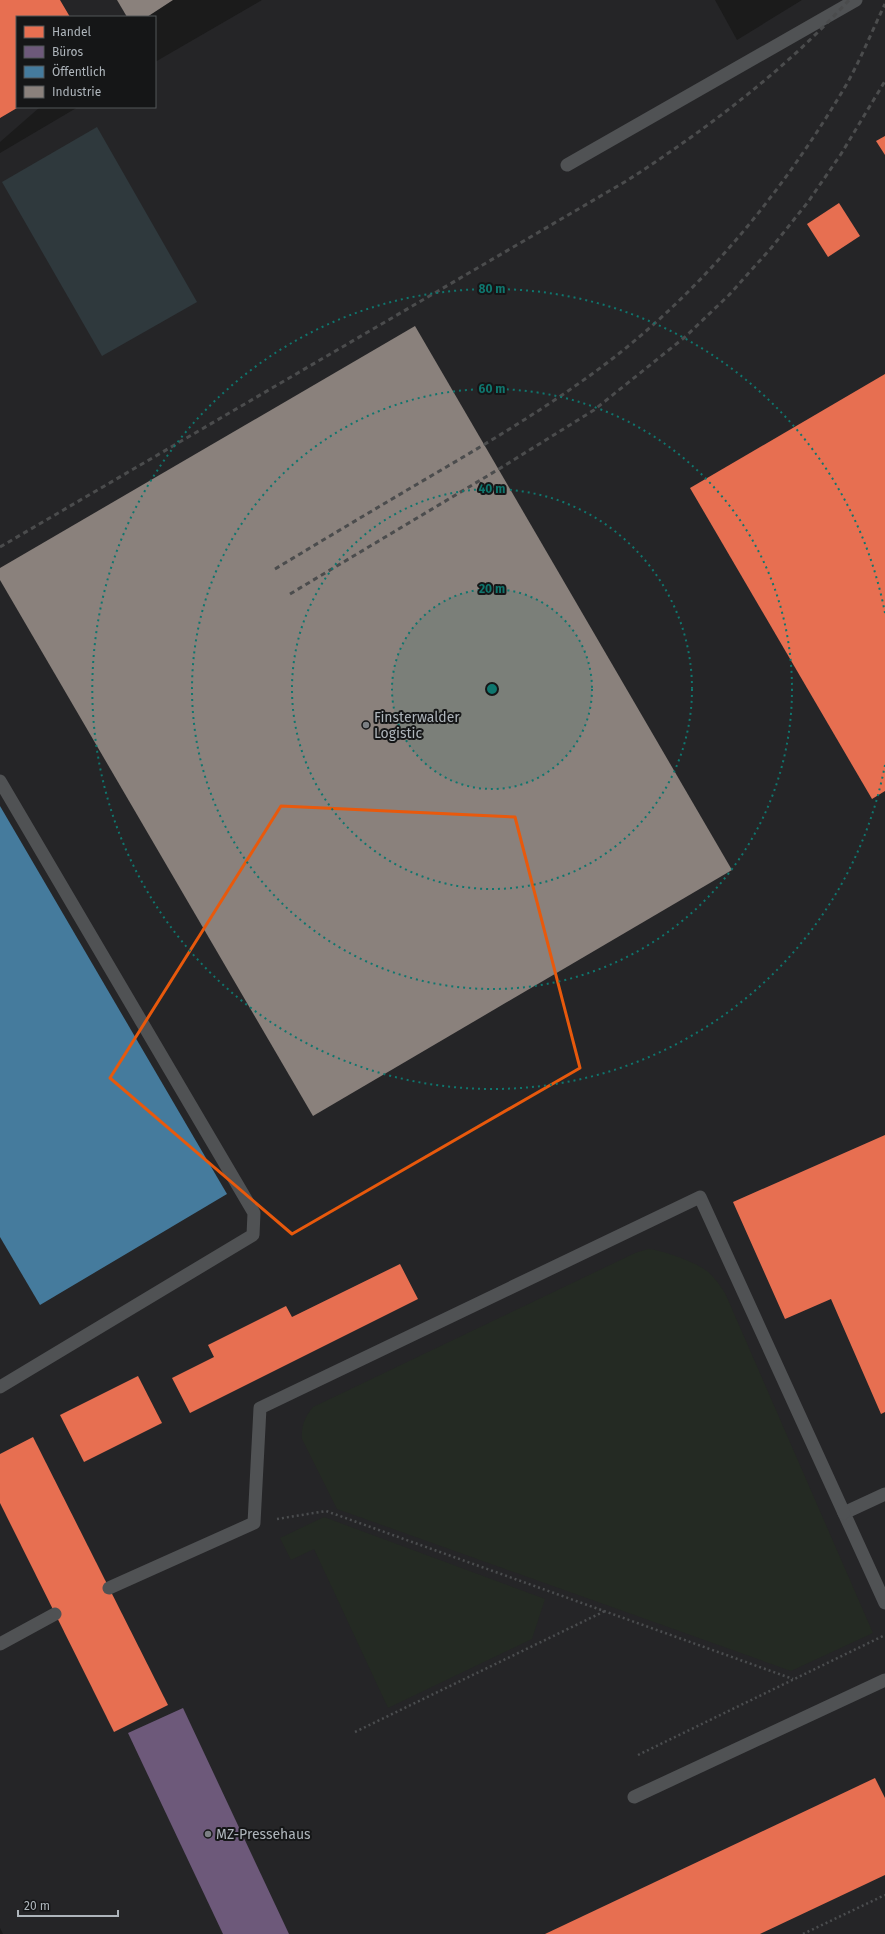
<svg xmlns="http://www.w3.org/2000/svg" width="885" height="1934" viewBox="0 0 885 1934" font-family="'Fira Sans',sans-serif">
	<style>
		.built { fill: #252527 }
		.green { fill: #242a23 }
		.water { fill: #2f393d }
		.shops { fill: #e76f51 }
		.offices { fill: #6d597a }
		.public { fill: #457b9d }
		.industry { fill: #8a817c }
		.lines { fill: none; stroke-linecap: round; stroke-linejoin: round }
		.path { stroke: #4b4d4f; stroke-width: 2.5; stroke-dasharray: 2 3; stroke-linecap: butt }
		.lane { stroke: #505254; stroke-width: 13 }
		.rail { stroke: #4b4c4d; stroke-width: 3; stroke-dasharray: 5 4; stroke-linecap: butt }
		.marked { fill: none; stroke: #e8590c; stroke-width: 3; stroke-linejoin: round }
		.ring { fill: none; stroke: #0f766e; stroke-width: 2; stroke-dasharray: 2 4 }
		.poi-dot { fill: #7b7f83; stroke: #151617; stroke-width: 1.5 }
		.labels { text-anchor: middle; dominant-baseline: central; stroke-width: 4; stroke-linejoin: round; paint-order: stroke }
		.poi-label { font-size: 14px; fill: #aeb5bb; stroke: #151617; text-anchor: start }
		.centre { fill: #0f766e; stroke: #151617; stroke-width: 2 }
		.ring-label { font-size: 12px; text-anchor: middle; font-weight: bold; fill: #0f766e; stroke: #151617; stroke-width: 4; stroke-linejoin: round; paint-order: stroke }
	</style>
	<rect width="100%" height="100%" fill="#1b1b1b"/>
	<!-- built -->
	<g class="built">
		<polygon points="0,0 117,0 127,17 17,17 17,107 40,107 0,142"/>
		<polygon points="262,0 715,0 737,40 802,0 885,0 885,1934 3,1934 0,1928 0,153 78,107 155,107 155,62"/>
	</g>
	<!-- green -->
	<g class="green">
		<path d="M648 1249C662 1250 692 1261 704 1269 713 1275 719 1284 725 1293L873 1633 791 1671 337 1509 302 1439C301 1425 305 1417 313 1407L635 1253Z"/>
		<polygon points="324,1517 545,1599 532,1639 388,1708 314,1549 291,1560 280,1538"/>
	</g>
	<!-- water -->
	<polygon class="water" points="97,127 197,302 102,356 2,182"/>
	<!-- shops -->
	<g class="shops">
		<polygon points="0,0 60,0 70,17 17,17 17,108 0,118"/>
		<polygon points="885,136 885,155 876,141"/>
		<polygon points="839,203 860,236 828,257 807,224"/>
		<polygon points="885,374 885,791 872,799 690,488"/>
		<polygon points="885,1135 885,1412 881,1414 831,1299 785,1319 733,1202"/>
		<polygon points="400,1264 418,1299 190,1413 172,1378 214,1357 208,1345 286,1306 292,1317"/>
		<polygon points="138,1376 162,1423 84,1462 60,1415"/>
		<polygon points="33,1437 168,1705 114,1732 0,1503 0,1454"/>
		<polygon points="875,1778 885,1798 885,1875 760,1934 545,1934"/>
	</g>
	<!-- offices -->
	<polygon class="offices" points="183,1708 289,1934 223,1934 128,1733"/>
	<!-- public -->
	<polygon class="public" points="0,806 227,1194 40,1305 0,1237"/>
	<!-- industry -->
	<g class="industry">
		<polygon points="117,0 173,0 147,17 127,17"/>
		<polygon points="415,326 732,870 313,1116 0,580 0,568"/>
	</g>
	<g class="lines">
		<!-- path -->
		<g class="path">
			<polyline points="277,1519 326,1511 793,1679"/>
			<polyline points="355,1732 605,1611"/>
			<polyline points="638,1755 885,1635"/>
			<polyline points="803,1934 885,1895"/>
		</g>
		<!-- lane -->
		<g class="lane">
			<polyline points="567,165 856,0"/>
			<polyline points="0,781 254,1213 253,1235 0,1387"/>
			<polyline points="885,1494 844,1513 885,1603"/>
			<polyline points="109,1588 254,1523 260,1408 700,1197 844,1513"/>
			<polyline points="0,1644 55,1614"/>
			<polyline points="634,1797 885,1680"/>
		</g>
		<!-- rail -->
		<g class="rail">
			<path d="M0 547 628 180C708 128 784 71 849 0"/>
			<path d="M275 569C333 534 390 500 448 466 504 433 560 399 612 359 705 287 782 192 842 92 859 64 871 33 885 4"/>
			<polyline points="290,594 499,469 594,410 685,337 729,295 772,247 808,202 841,154 885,81"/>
		</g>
	</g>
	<!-- marked area -->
	<path class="marked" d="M281 806 515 817 580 1068 292 1234 110 1078Z"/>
	<!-- distance rings -->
	<circle cx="492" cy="689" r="100" fill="#0f766e" fill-opacity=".12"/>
	<g class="ring">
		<circle cx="492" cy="689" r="100"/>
		<circle cx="492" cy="689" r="200"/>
		<circle cx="492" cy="689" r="300"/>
		<path d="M885 765A400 400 0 1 1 885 613"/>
	</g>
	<!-- markers -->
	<g class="poi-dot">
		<circle cx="366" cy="725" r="4"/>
		<circle cx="208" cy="1834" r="4"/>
	</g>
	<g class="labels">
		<!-- poi labels -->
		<g class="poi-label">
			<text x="374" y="717">Finsterwalder<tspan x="374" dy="16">Logistic</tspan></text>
			<text x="216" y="1834">MZ-Pressehaus</text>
		</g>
	</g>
	<circle cx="492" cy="689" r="6" class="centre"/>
	<g class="ring-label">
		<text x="492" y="293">80 m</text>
		<text x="492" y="393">60 m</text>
		<text x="492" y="493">40 m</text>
		<text x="492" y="593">20 m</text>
	</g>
	<!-- legend -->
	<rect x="16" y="16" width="140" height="92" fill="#151617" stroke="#525659"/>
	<rect x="24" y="26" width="20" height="12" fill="#e76f51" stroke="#525659"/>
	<text x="52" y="36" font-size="12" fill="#aeb5bb">Handel</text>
	<rect x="24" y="46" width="20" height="12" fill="#6d597a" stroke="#525659"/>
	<text x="52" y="56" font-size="12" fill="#aeb5bb">Büros</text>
	<rect x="24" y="66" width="20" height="12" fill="#457b9d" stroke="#525659"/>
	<text x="52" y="76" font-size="12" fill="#aeb5bb">Öffentlich</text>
	<rect x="24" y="86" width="20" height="12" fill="#8a817c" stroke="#525659"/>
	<text x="52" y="96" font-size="12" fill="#aeb5bb">Industrie</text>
	<!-- scale -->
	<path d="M18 1910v6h100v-6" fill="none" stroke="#aeb5bb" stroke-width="2"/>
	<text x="24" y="1910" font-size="12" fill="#aeb5bb" stroke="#151617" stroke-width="3" paint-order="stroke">20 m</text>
</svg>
